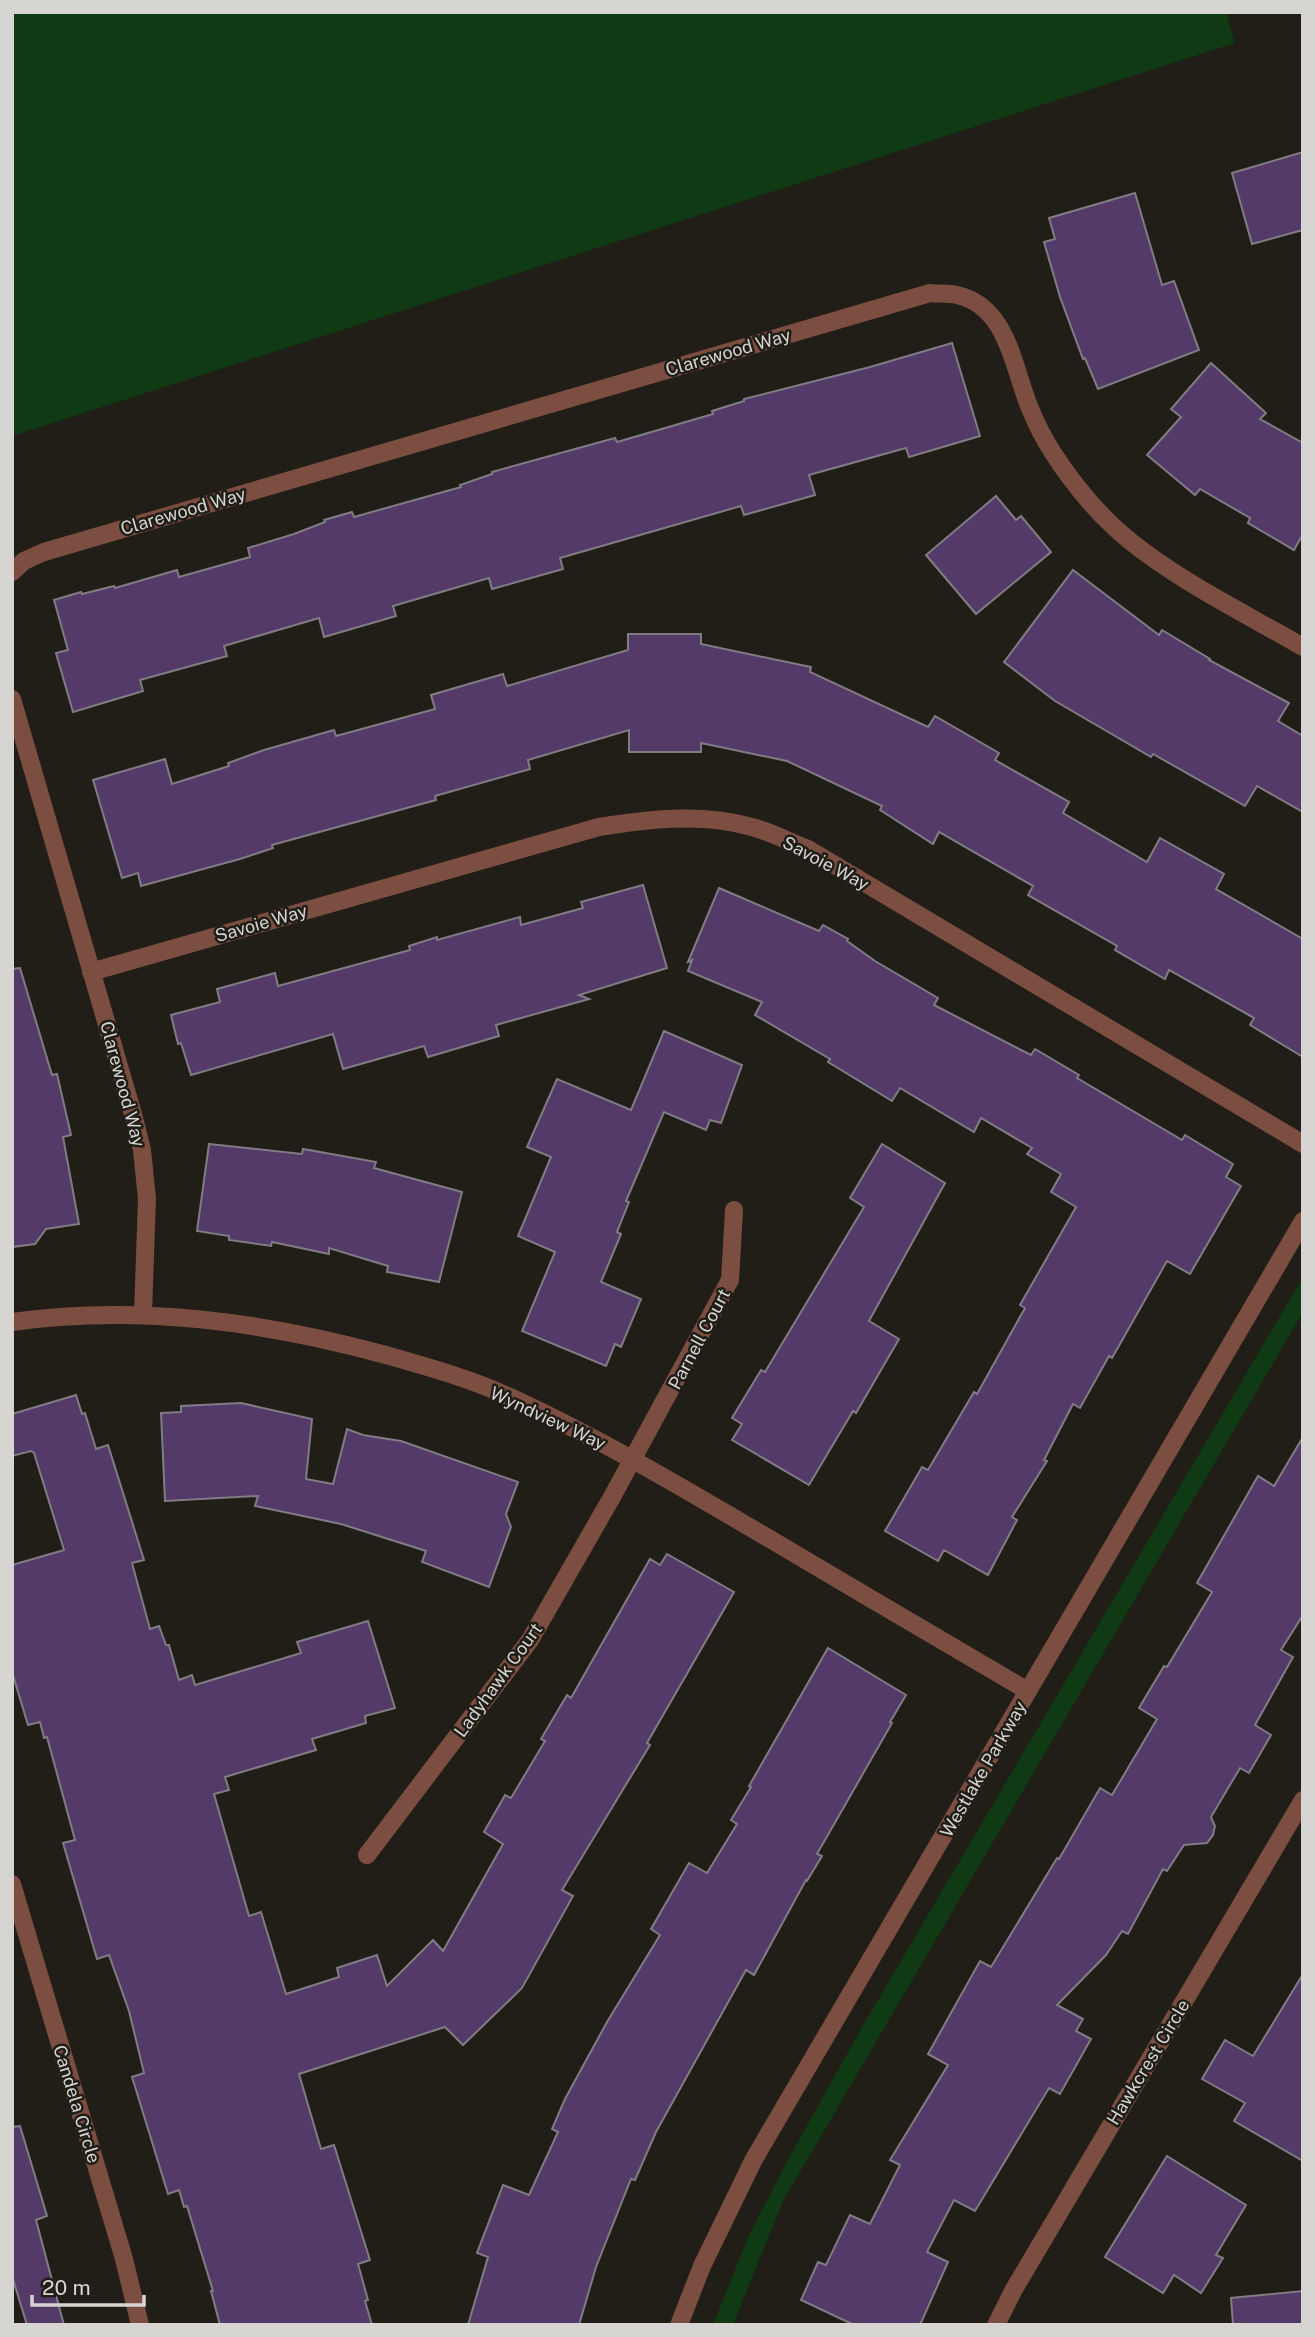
<svg xmlns="http://www.w3.org/2000/svg" width="1315" height="2337" viewBox="0 0 1315 2337" font-family="'Public Sans',sans-serif">
	<style>
		.green { fill: #103a13 }
		.building { fill: #543a69; stroke: #807c84; stroke-width: 2 }
		.lines { fill: none; stroke-linecap: round; stroke-linejoin: round }
		.street { stroke: #7b4e41; stroke-width: 18 }
		.labels { text-anchor: middle; dominant-baseline: central; stroke-width: 5; stroke-linejoin: round; paint-order: stroke }
		.street-label { font-size: 18px; fill: #d7d5d1; stroke: #201e17 }
	</style>
	<rect width="100%" height="100%" fill="#201e17"/>
	<!-- green -->
	<g class="green">
		<polygon points="12,12 1226,12 1235,43 12,436"/>
		<polygon points="1303,1277 1303,1312 783,2201 733,2325 713,2325 748,2237 791,2154 865,2022"/>
	</g>
	<!-- building -->
	<g class="building">
		<polygon points="1303,152 1303,230 1252,244 1232,173"/>
		<polygon points="1135,193 1162,285 1174,281 1199,350 1098,389 1085,358 1083,359 1060,297 1044,242 1055,239 1049,218"/>
		<polygon points="952,343 980,436 909,457 906,448 809,475 815,495 744,515 741,506 560,558 563,569 492,589 489,578 393,606 396,616 324,637 319,618 224,646 227,656 140,680 143,691 73,712 56,653 68,650 54,600 81,592 82,594 114,586 115,588 177,570 179,577 250,557 248,548 294,534 325,522 324,520 352,512 354,517 461,487 460,485 492,474 492,472 615,438 617,442 713,414 712,411 744,401 744,399 870,367"/>
		<polygon points="1211,363 1266,413 1260,419 1303,443 1303,534 1294,550 1248,523 1250,518 1200,489 1195,495 1147,455 1181,417 1171,409"/>
		<polygon points="996,496 1016,520 1021,516 1051,552 976,614 926,555"/>
		<polygon points="1073,570 1159,635 1162,630 1210,659 1209,660 1289,703 1278,721 1303,736 1303,812 1257,786 1245,806 1153,754 1151,757 1055,701 1004,662"/>
		<polygon points="628,634 701,634 701,644 811,667 810,672 928,727 935,716 999,753 995,760 1069,802 1063,813 1147,862 1160,838 1224,874 1216,889 1303,939 1303,1057 1250,1025 1254,1018 1169,970 1165,979 1115,950 1117,946 1028,895 1033,886 939,832 933,844 880,810 882,806 787,761 701,743 701,752 629,752 629,730 528,760 530,769 435,796 436,800 272,845 273,848 240,859 141,886 138,873 122,878 93,780 165,759 172,784 229,766 228,763 264,750 334,730 336,736 435,709 431,695 503,674 507,686 628,650"/>
		<polygon points="643,885 667,968 579,995 589,999 496,1025 499,1036 428,1057 424,1046 343,1069 333,1034 191,1075 181,1043 178,1044 171,1015 220,1002 217,989 275,973 278,986 410,950 409,946 437,937 437,940 520,917 521,925 583,908 581,902"/>
		<polygon points="719,888 819,931 823,925 848,939 847,941 875,961 938,998 934,1005 1031,1055 1035,1049 1079,1075 1077,1078 1182,1140 1185,1135 1233,1164 1226,1177 1241,1186 1190,1274 1167,1261 1112,1358 1109,1356 1080,1408 1073,1404 1044,1460 1047,1461 1012,1517 1017,1520 988,1575 944,1550 938,1561 885,1531 922,1467 928,1470 974,1392 977,1394 1025,1308 1020,1305 1076,1207 1051,1192 1061,1174 1027,1154 1032,1148 981,1118 974,1132 900,1088 892,1101 828,1062 830,1059 755,1015 762,1002 688,971 692,960 688,962"/>
		<polygon points="20,968 52,1075 57,1074 71,1135 63,1137 79,1224 46,1229 35,1244 12,1247 12,969"/>
		<polygon points="664,1031 742,1065 721,1123 710,1120 706,1130 664,1112 626,1201 629,1202 617,1232 621,1234 601,1282 641,1299 621,1347 615,1344 606,1366 522,1331 555,1252 518,1236 551,1157 527,1147 557,1079 631,1110"/>
		<polygon points="209,1144 302,1154 303,1149 376,1162 374,1168 462,1192 439,1282 387,1272 388,1266 329,1248 329,1254 272,1242 271,1246 229,1240 229,1236 197,1231"/>
		<polygon points="882,1144 945,1183 869,1321 899,1339 856,1413 853,1411 809,1485 732,1440 742,1424 732,1418 761,1370 765,1372 864,1207 850,1198"/>
		<polygon points="76,1395 82,1414 85,1413 96,1449 108,1445 144,1560 132,1563 150,1629 159,1626 166,1645 169,1645 179,1680 192,1675 195,1685 301,1653 297,1642 368,1621 395,1708 365,1716 366,1723 312,1739 316,1750 225,1777 229,1790 214,1794 249,1916 261,1912 286,1994 339,1977 337,1968 377,1955 387,1986 433,1940 443,1951 503,1844 484,1832 505,1795 511,1798 545,1741 541,1739 567,1695 571,1698 650,1559 660,1565 667,1554 734,1592 647,1743 650,1745 562,1890 573,1896 522,1988 463,2045 445,2027 299,2074 321,2149 334,2145 370,2260 358,2264 368,2300 365,2301 372,2325 220,2325 211,2291 213,2291 187,2206 184,2207 179,2190 168,2194 132,2077 144,2073 129,2011 109,1955 97,1959 63,1843 75,1840 47,1737 44,1738 40,1722 28,1725 12,1672 12,1565 64,1550 34,1453 31,1451 12,1456 12,1414"/>
		<polygon points="241,1403 312,1419 306,1479 333,1484 347,1429 363,1435 401,1441 518,1482 506,1514 511,1527 489,1587 422,1562 426,1551 341,1524 255,1506 258,1496 165,1501 161,1413 181,1412 181,1406"/>
		<polygon points="1303,1437 1303,1615 1281,1650 1293,1657 1255,1725 1271,1735 1249,1773 1240,1768 1211,1817 1215,1826 1213,1835 1207,1843 1184,1845 1167,1871 1163,1869 1128,1934 1122,1931 1106,1955 1057,2005 1083,2019 1076,2031 1091,2039 1060,2094 1049,2088 975,2211 954,2200 927,2252 948,2262 920,2325 854,2325 801,2300 818,2262 826,2265 850,2215 870,2224 900,2165 890,2160 948,2065 928,2054 980,1961 991,1967 1057,1858 1059,1859 1100,1788 1112,1795 1157,1719 1139,1708 1164,1666 1167,1667 1212,1592 1197,1583 1258,1476 1274,1486"/>
		<polygon points="828,1648 906,1695 890,1722 892,1723 817,1854 822,1856 807,1881 806,1880 754,1975 746,1970 656,2132 635,2180 631,2179 596,2267 579,2325 468,2325 488,2257 477,2253 503,2185 529,2195 558,2132 552,2129 565,2099 607,2022 660,1935 651,1929 689,1863 707,1873 737,1824 731,1820 751,1787 749,1786"/>
		<polygon points="1303,1974 1303,2161 1234,2121 1245,2103 1202,2079 1225,2040 1253,2056"/>
		<polygon points="20,2126 47,2216 36,2220 64,2325 27,2325 12,2276 12,2127"/>
		<polygon points="1167,2156 1246,2205 1216,2255 1223,2258 1201,2293 1174,2275 1163,2293 1105,2257"/>
		<polygon points="1303,2291 1303,2325 1233,2325 1231,2298"/>
	</g>
	<g class="lines">
		<!-- street -->
		<g class="street">
			<path d="M12 572 24 561 44 552 930 293C938 294 948 293 957 295 1007 306 1013 366 1029 406 1035 421 1044 439 1053 453 1077 490 1107 525 1143 551 1191 587 1251 617 1303 647"/>
			<polyline points="12,699 133,1114 142,1150 147,1199 143,1313"/>
			<path d="M91 972 599 827C649 819 702 813 752 827 771 832 790 842 808 849L1303 1144"/>
			<path d="M12 1322C138 1304 264 1322 386 1355 428 1367 472 1379 512 1398 603 1440 688 1491 775 1542 859 1592 944 1642 1028 1691"/>
			<polyline points="367,1855 530,1640 612,1497 730,1280 734,1210"/>
			<polyline points="12,1884 124,2259 140,2325"/>
			<polyline points="679,2325 702,2266 754,2159 1303,1221"/>
			<polyline points="996,2325 1013,2291 1303,1800"/>
		</g>
	</g>
	<g class="labels">
		<!-- street labels -->
		<g class="street-label">
			<text transform="translate(728 352) rotate(-16)">Clarewood Way</text>
			<text transform="translate(183 511) rotate(-16)">Clarewood Way</text>
			<text transform="translate(826 863) rotate(28)">Savoie Way</text>
			<text transform="translate(261 923) rotate(-16)">Savoie Way</text>
			<text transform="translate(123 1084) rotate(75)">Clarewood Way</text>
			<text transform="translate(699 1339) rotate(-62)">Parnell Court</text>
			<text transform="translate(548 1418) rotate(25)">Wyndview Way</text>
			<text transform="translate(498 1680) rotate(-54)">Ladyhawk Court</text>
			<text transform="translate(983 1769) rotate(-60)">Westlake Parkway</text>
			<text transform="translate(1148 2062) rotate(-59)">Hawkcrest Circle</text>
			<text transform="translate(77 2104) rotate(73)">Candela Circle</text>
		</g>
	</g>
	<!-- border -->
	<rect width="1315" height="2337" fill="none" stroke="#d7d5d1" stroke-width="28"/>
	<!-- scale -->
	<path d="M32 2295v10h112v-10" fill="none" stroke="#d7d5d1" stroke-width="3.5"/>
	<text x="42" y="2295" font-size="21" fill="#d7d5d1" stroke="#201e17" stroke-width="5" paint-order="stroke">20 m</text>
</svg>
